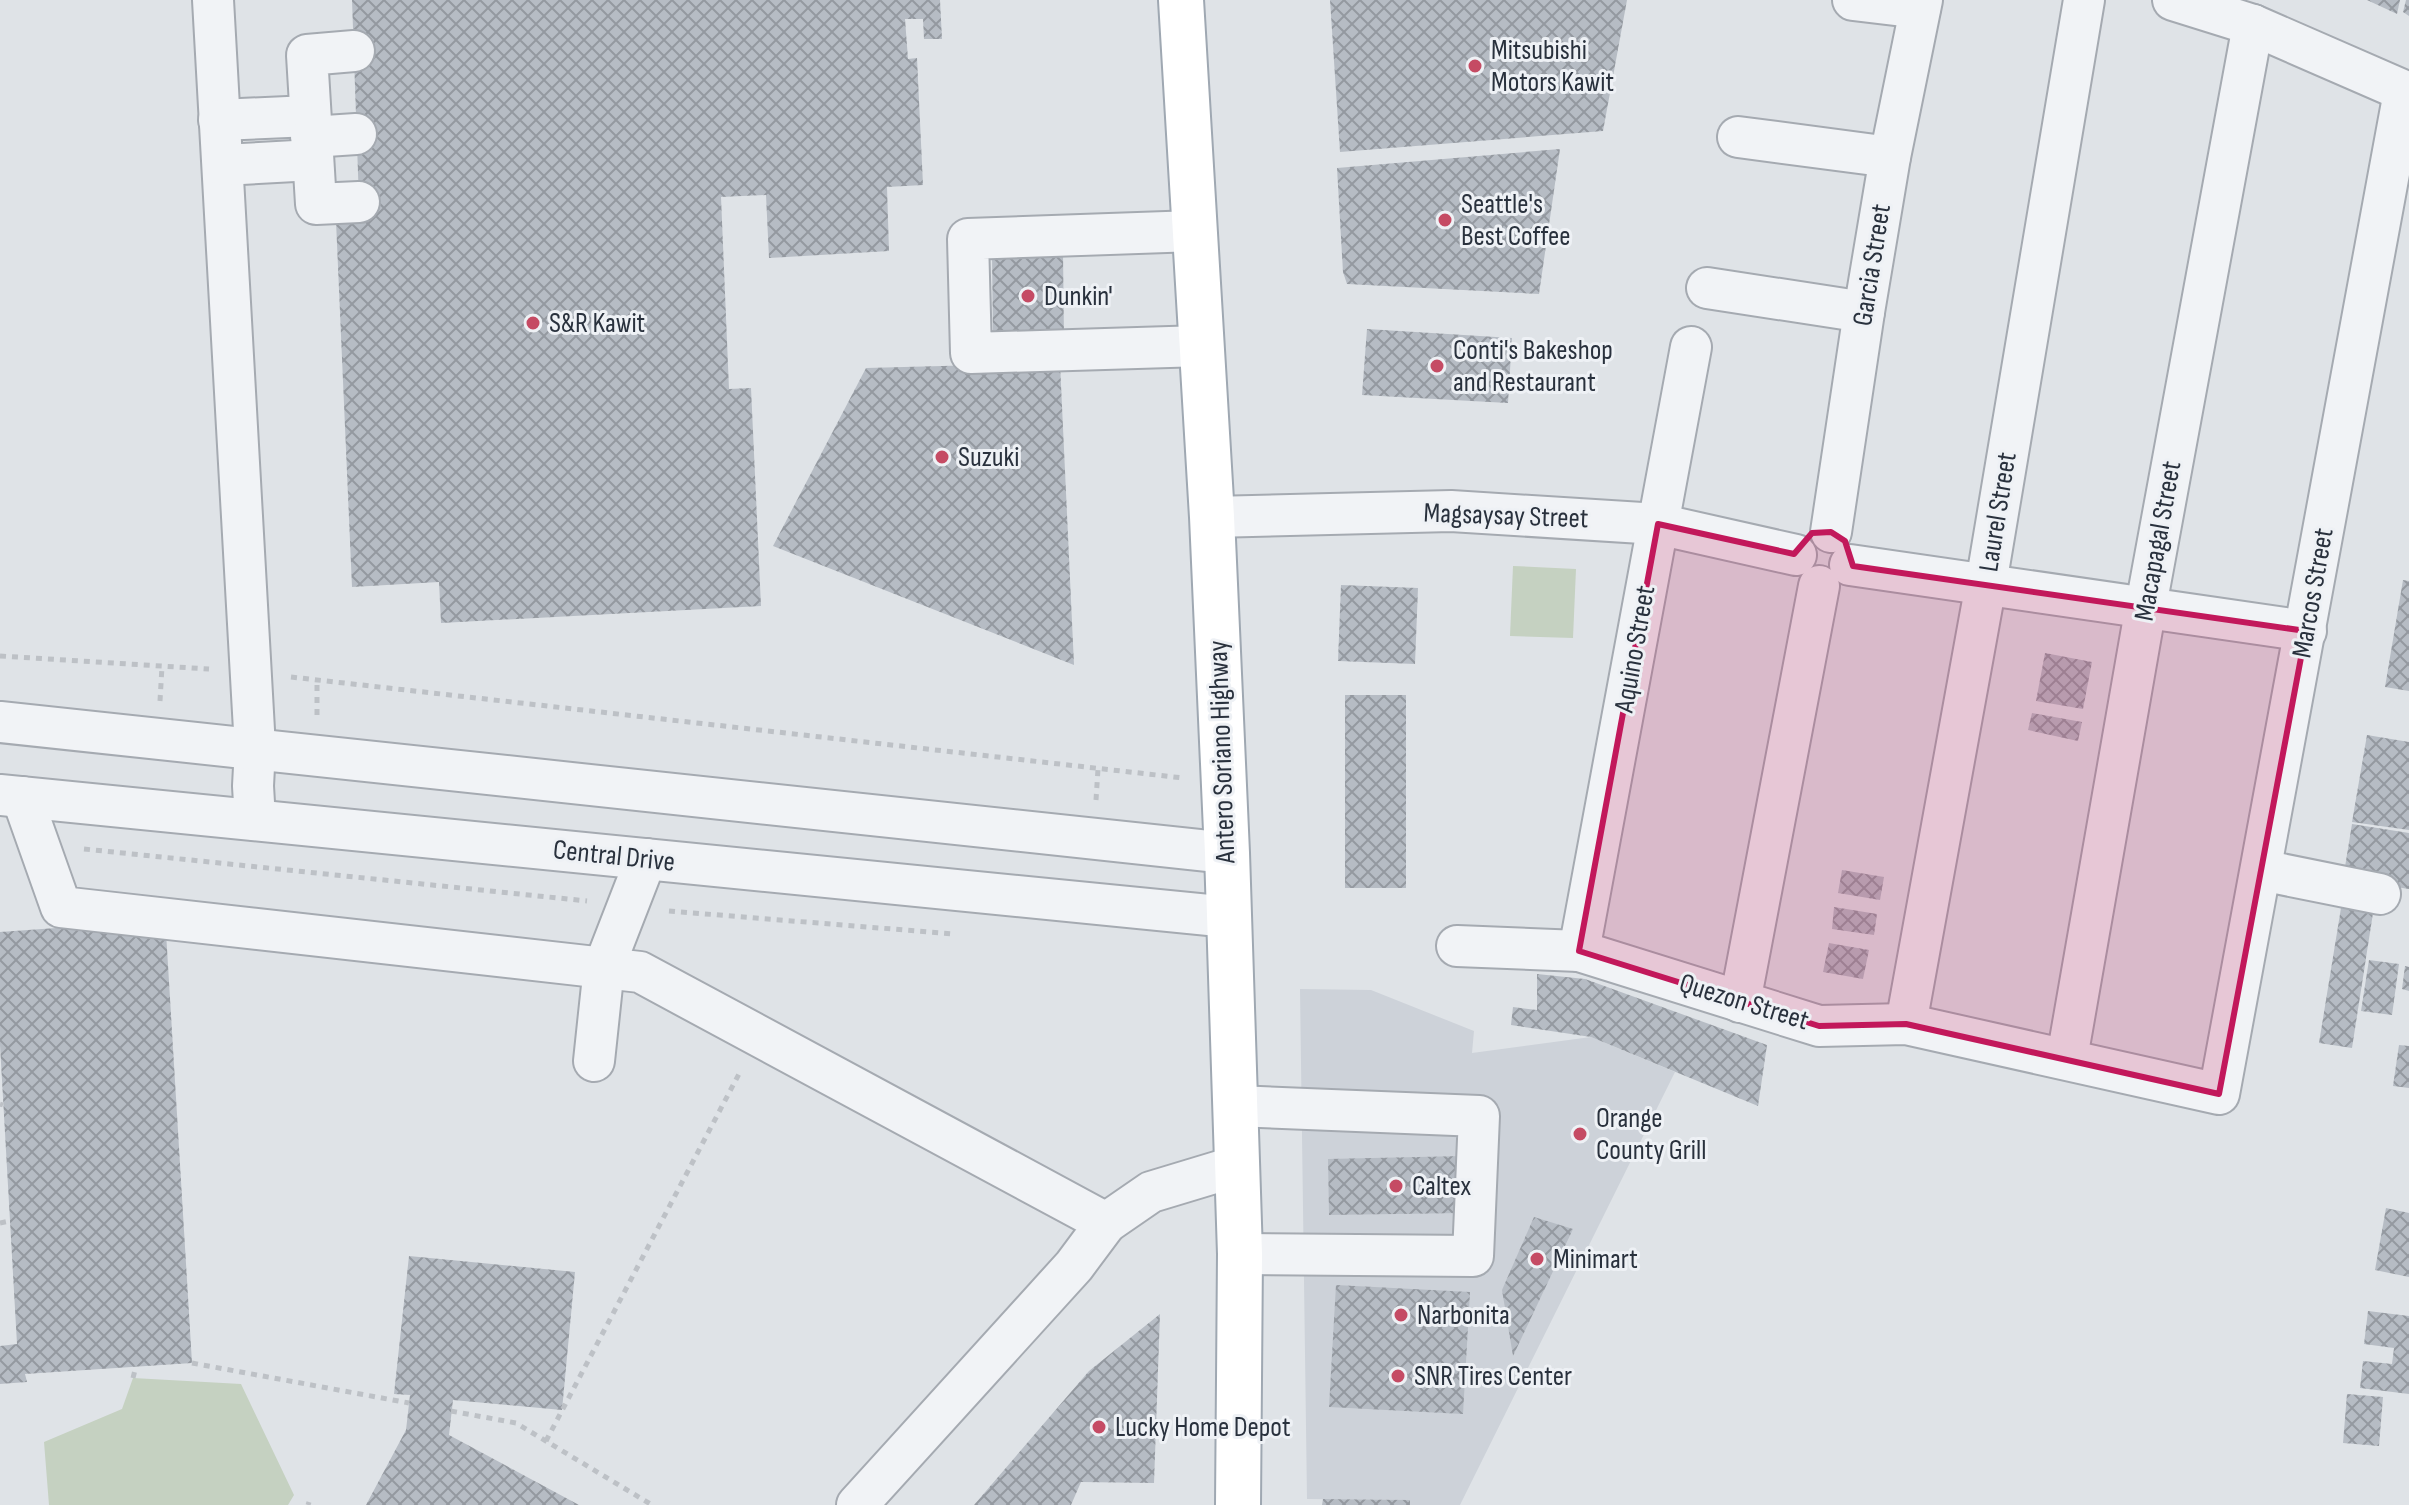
<svg xmlns="http://www.w3.org/2000/svg" width="2409" height="1505" viewBox="0 0 2409 1505" font-family="'Sofia Sans Condensed',sans-serif">
	<style>
		.built { fill: #cdd2d9 }
		.park { fill: #c5d1c1 }
		.building { fill: url(#building-cross-hatch) }
		.lines { fill: none; stroke-linecap: round; stroke-linejoin: round }
		.minor-casing { stroke: #a5aab1; stroke-width: 44 }
		.major-casing { stroke: #9fa8b2; stroke-width: 48 }
		.path { stroke: #bdc1c6; stroke-width: 5; stroke-dasharray: 6 6; stroke-linecap: butt }
		.minor { stroke: #f1f3f6; stroke-width: 40 }
		.major { stroke: #fff; stroke-width: 44 }
		.marked { fill: #c2185b; fill-opacity: 0.2; stroke: #c2185b; stroke-width: 6; stroke-linejoin: round }
		.poi-dot { fill: #c54b64; stroke: #eef1f5; stroke-width: 3 }
		.labels { text-anchor: middle; dominant-baseline: central; stroke-width: 6; stroke-linejoin: round; paint-order: stroke }
		.poi-label { font-size: 28px; fill: #29313d; stroke: #eef1f5; text-anchor: start }
		.street-label { font-size: 28px; fill: #29313d; stroke: #eef1f5 }
	</style>
	<defs>
		<pattern id="building-cross-hatch" width="8" height="8" patternUnits="userSpaceOnUse" patternTransform="scale(2)"><rect width="8" height="8" fill="#b6bcc4"/><path d="M0 0l8 8M0 8l8-8" fill="none" stroke="#9499a0"/></pattern>
	</defs>
	<rect width="100%" height="100%" fill="#dfe3e7"/>
	<!-- built -->
	<polygon class="built" points="1300,989 1371,990 1474,1031 1472,1053 1591,1037 1675,1072 1460,1505 1410,1505 1409,1500 1307,1499"/>
	<!-- park -->
	<g class="park">
		<polygon points="1513,566 1576,569 1573,638 1510,636"/>
		<polygon points="133,1378 241,1384 294,1495 288,1505 49,1505 44,1442 122,1409"/>
	</g>
	<!-- building -->
	<g class="building">
		<polygon points="352,0 940,0 942,39 924,39 923,19 905,19 908,59 917,58 923,185 887,187 889,251 769,258 766,195 721,197 729,389 751,388 761,606 441,623 439,582 352,587 336,221 359,202"/>
		<polygon points="1330,0 1627,0 1603,131 1340,152"/>
		<polygon points="2367,0 2400,0 2397,14"/>
		<polygon points="2406,0 2409,0 2409,16 2403,12"/>
		<polygon points="1560,149 1539,294 1347,284 1343,272 1337,168"/>
		<polygon points="1063,252 1064,339 993,340 992,253"/>
		<polygon points="1367,329 1512,338 1508,403 1362,395"/>
		<polygon points="1060,363 1074,665 773,546 866,368"/>
		<polygon points="2403,580 2409,581 2409,691 2385,687"/>
		<polygon points="1341,585 1418,588 1415,664 1338,661"/>
		<polygon points="2045,653 2092,662 2083,709 2036,701"/>
		<rect x="1345" y="695" width="61" height="193"/>
		<polygon points="2032,713 2082,722 2078,741 2028,730"/>
		<polygon points="2367,735 2409,742 2409,830 2352,822"/>
		<polygon points="2352,824 2409,833 2409,889 2343,879"/>
		<polygon points="1842,870 1884,877 1880,900 1838,893"/>
		<polygon points="1834,907 1877,914 1874,935 1832,929"/>
		<polygon points="2341,908 2373,913 2352,1048 2319,1043"/>
		<polygon points="112,924 166,932 192,1363 25,1374 27,1382 0,1384 0,1346 17,1344 0,1045 0,932"/>
		<polygon points="1829,943 1869,950 1863,979 1823,972"/>
		<polygon points="2369,960 2399,964 2392,1015 2361,1011"/>
		<polygon points="2405,966 2409,967 2409,991 2402,989"/>
		<polygon points="1537,974 1585,979 1767,1045 1758,1106 1591,1037 1511,1025 1513,1007 1537,1010"/>
		<polygon points="2399,1045 2409,1046 2409,1088 2393,1086"/>
		<polygon points="1463,1156 1463,1213 1329,1215 1328,1159"/>
		<polygon points="2386,1208 2409,1213 2409,1277 2375,1270"/>
		<polygon points="1534,1217 1573,1229 1513,1356 1502,1290"/>
		<polygon points="409,1256 575,1272 562,1410 453,1400 449,1435 579,1505 366,1505 406,1430 410,1395 394,1394"/>
		<polygon points="1336,1285 1470,1292 1463,1414 1329,1407"/>
		<polygon points="2368,1311 2409,1316 2409,1394 2360,1388 2363,1361 2392,1364 2394,1348 2364,1344"/>
		<polygon points="1160,1314 1154,1483 1081,1482 1071,1505 974,1505 1089,1371"/>
		<polygon points="2347,1394 2383,1397 2379,1446 2343,1443"/>
		<polygon points="1323,1499 1410,1500 1410,1505 1322,1505"/>
	</g>
	<g class="lines">
		<!-- minor casing -->
		<g class="minor-casing">
			<g id="minor">
				<polyline points="213,0 255,748 253,786 255,820"/>
				<polyline points="1853,0 1920,8"/>
				<polyline points="2173,0 2253,25 2409,93"/>
				<polyline points="354,51 307,55 316,204 359,202"/>
				<polyline points="219,120 310,116"/>
				<polyline points="311,137 356,134"/>
				<polyline points="1738,137 1890,157"/>
				<polyline points="223,165 313,160"/>
				<polyline points="1195,231 968,239 971,353 1202,346"/>
				<polyline points="1707,288 1864,312"/>
				<polyline points="1212,517 1451,511 1658,524 1796,555"/>
				<polyline points="1831,532 1864,312 1890,157 1922,0"/>
				<polyline points="1850,565 2306,631"/>
				<polyline points="0,722 1227,853"/>
				<polyline points="0,795 1229,917"/>
				<polyline points="22,797 61,907 640,972 1106,1223 1074,1266 857,1505"/>
				<polyline points="2261,870 2380,894"/>
				<polyline points="1457,946 1579,951 1819,1026 1906,1024 2219,1094 2404,92"/>
				<polyline points="1579,951 1691,347"/>
				<polyline points="1740,1002 1819,586"/>
				<polyline points="1906,1024 1986,584 2084,0"/>
				<polyline points="2067,1058 2146,606 2253,25"/>
				<polyline points="594,1061 604,967 646,859"/>
				<polyline points="1236,1106 1479,1116 1473,1256 1240,1254"/>
				<polyline points="1106,1223 1151,1192 1237,1166"/>
			</g>
		</g>
		<!-- major casing -->
		<g class="major-casing">
			<polyline id="major" points="1181,0 1212,517 1227,853 1240,1254 1238,1505"/>
		</g>
		<!-- path -->
		<g class="path">
			<polyline points="0,656 209,669"/>
			<polyline points="291,677 1183,778"/>
			<polyline points="160,701 162,666"/>
			<polyline points="317,715 317,680"/>
			<polyline points="1096,800 1098,769"/>
			<polyline points="84,849 587,901"/>
			<polyline points="669,911 954,934"/>
			<polyline points="0,1104 3,1105"/>
			<polyline points="0,1223 10,1221"/>
			<polyline points="192,1363 409,1403"/>
			<polyline points="133,1378 136,1366"/>
			<polyline points="451,1411 516,1423 652,1505"/>
			<polyline points="546,1441 740,1072"/>
			<polyline points="308,1505 309,1502"/>
		</g>
		<!-- minor -->
		<use href="#minor" class="minor"/>
		<!-- major -->
		<use href="#major" class="major"/>
	</g>
	<!-- marked area -->
	<path class="marked" d="M1658 524 1794 554 1812 533 1831 532 1845 541 1853 566 2306 631 2219 1094 1906 1024 1819 1026 1579 951Z"/>
	<!-- markers -->
	<g class="poi-dot">
		<circle cx="1475" cy="66" r="8"/>
		<circle cx="1445" cy="220" r="8"/>
		<circle cx="1028" cy="296" r="8"/>
		<circle cx="533" cy="323" r="8"/>
		<circle cx="1437" cy="366" r="8"/>
		<circle cx="942" cy="457" r="8"/>
		<circle cx="1580" cy="1134" r="8"/>
		<circle cx="1396" cy="1186" r="8"/>
		<circle cx="1537" cy="1259" r="8"/>
		<circle cx="1401" cy="1315" r="8"/>
		<circle cx="1398" cy="1376" r="8"/>
		<circle cx="1099" cy="1427" r="8"/>
	</g>
	<g class="labels">
		<!-- poi labels -->
		<g class="poi-label">
			<text x="1491" y="50">Mitsubishi<tspan x="1491" dy="32">Motors Kawit</tspan></text>
			<text x="1461" y="204">Seattle's<tspan x="1461" dy="32">Best Coffee</tspan></text>
			<text x="1044" y="296">Dunkin'</text>
			<text x="549" y="323">S&amp;R Kawit</text>
			<text x="1453" y="350">Conti's Bakeshop<tspan x="1453" dy="32">and Restaurant</tspan></text>
			<text x="958" y="457">Suzuki</text>
			<text x="1596" y="1118">Orange<tspan x="1596" dy="32">County Grill</tspan></text>
			<text x="1412" y="1186">Caltex</text>
			<text x="1553" y="1259">Minimart</text>
			<text x="1417" y="1315">Narbonita</text>
			<text x="1414" y="1376">SNR Tires Center</text>
			<text x="1115" y="1427">Lucky Home Depot</text>
		</g>
		<!-- street labels -->
		<g class="street-label">
			<text transform="translate(1872 265) rotate(-81)">Garcia Street</text>
			<text transform="translate(1998 512) rotate(-81)">Laurel Street</text>
			<text transform="translate(1506 516) rotate(2)">Magsaysay Street</text>
			<text transform="translate(2158 541) rotate(-80)">Macapagal Street</text>
			<text transform="translate(2313 593) rotate(-80)">Marcos Street</text>
			<text transform="translate(1635 649) rotate(-80)">Aquino Street</text>
			<text transform="translate(1222 752) rotate(-92)">Antero Soriano Highway</text>
			<text transform="translate(614 856) rotate(6)">Central Drive</text>
			<text transform="translate(1744 1002) rotate(17)">Quezon Street</text>
		</g>
	</g>
</svg>
